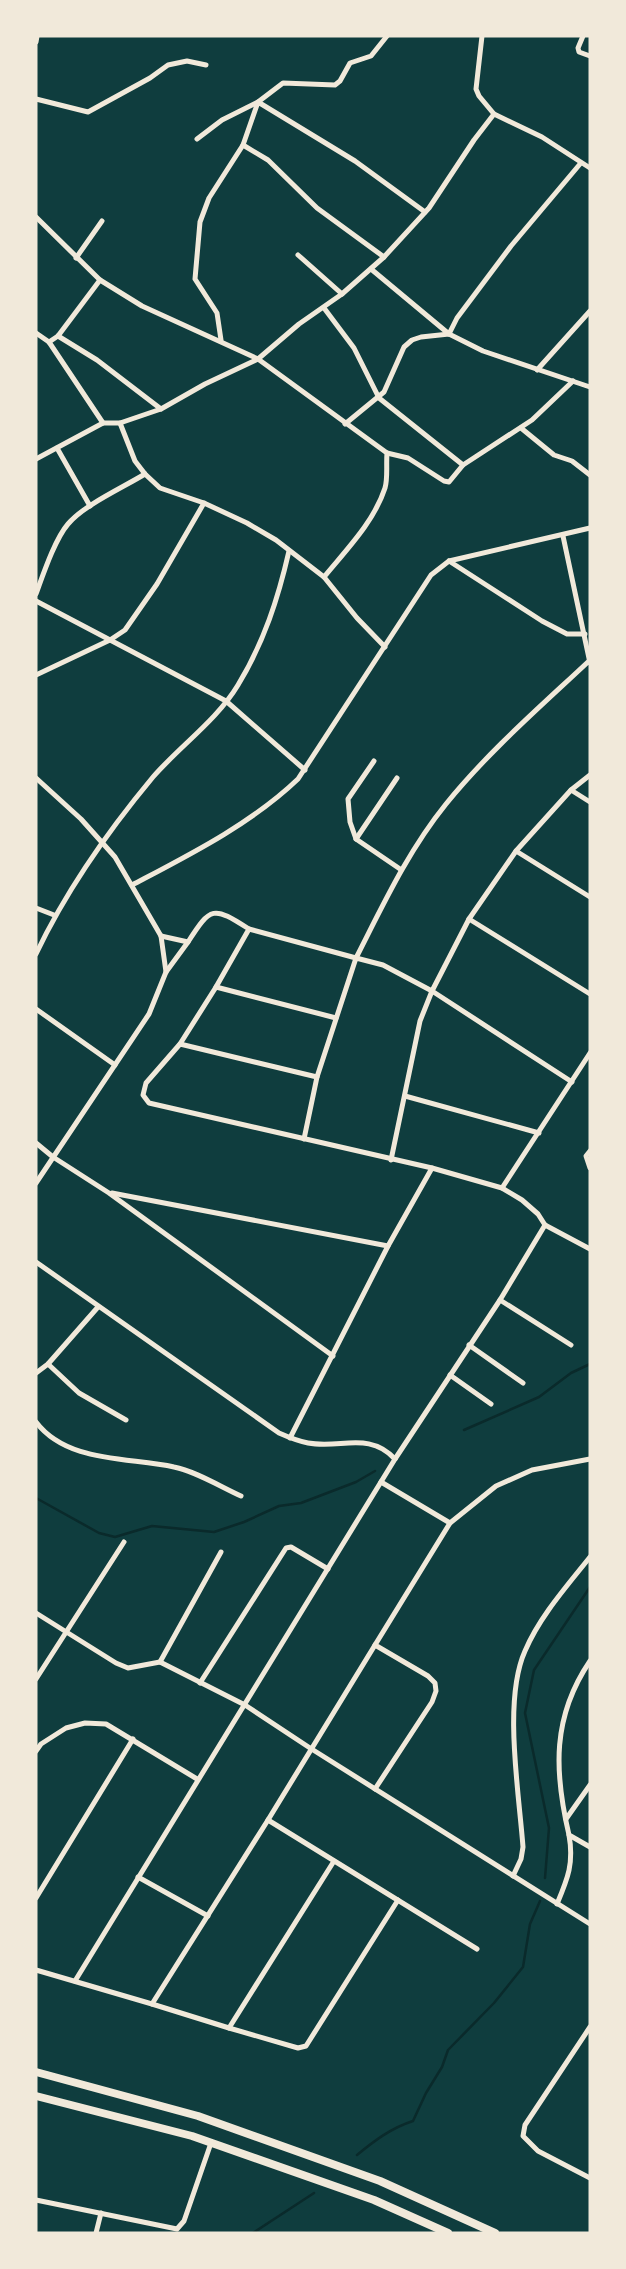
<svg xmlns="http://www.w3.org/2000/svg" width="626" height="2269" viewBox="0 0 626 2269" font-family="Karla,sans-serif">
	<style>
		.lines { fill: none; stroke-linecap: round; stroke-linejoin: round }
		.stream { stroke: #0a2a2b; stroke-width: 2.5 }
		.minor { stroke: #f1e9da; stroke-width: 5 }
		.primary { stroke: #f1e9da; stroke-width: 8 }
	</style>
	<rect width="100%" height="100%" fill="#0f3d3e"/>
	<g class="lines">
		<!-- stream -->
		<g class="stream">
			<polyline points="464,1430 539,1397 571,1373 590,1364"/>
			<polyline points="36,1498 99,1533 115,1537 152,1526 214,1532 244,1522 279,1506 301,1503 356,1482 375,1471"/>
			<polyline points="545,1878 549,1828 525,1713 534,1670 590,1587"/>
			<path d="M357 2155C374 2141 391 2128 413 2121L426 2093 442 2067 448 2050 494 2003 523 1967 530 1924 540 1901"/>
			<polyline points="253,2233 314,2193"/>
		</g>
		<!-- minor -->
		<g class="minor">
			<polyline points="482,36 476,89 479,96 494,114 542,137 590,168"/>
			<polyline points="583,36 578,48 579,52 590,56"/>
			<polyline points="36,42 37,36"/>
			<polyline points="36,99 88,112 150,78 168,65 187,61 206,65"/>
			<polyline points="197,139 222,120 258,102 283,83 335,85 340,81 350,63 371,56 387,36"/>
			<polyline points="243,145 268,160 317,208 384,257"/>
			<path d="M36 217 100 280 142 306 258 359 387 453C386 464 388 478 385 488 374 522 346 550 324 577"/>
			<polyline points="298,255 342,294"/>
			<polyline points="76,258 102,221"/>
			<polyline points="371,269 449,334 457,318 511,246 580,164"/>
			<polyline points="324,308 354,348 379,398 463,465"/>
			<polyline points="36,333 49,342 103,423"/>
			<polyline points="58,336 97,360 161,409"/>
			<polyline points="221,340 217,313 195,279 200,222 209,198 243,145 258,102 355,161 425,212"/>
			<polyline points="49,342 58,336 100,280"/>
			<polyline points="537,370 590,311"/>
			<polyline points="120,423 135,461 145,474 160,488 204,503 247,523 276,540 324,577 357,618 385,647"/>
			<polyline points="345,424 384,392 404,347 412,340 421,337 449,334 483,351 590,387"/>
			<polyline points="521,428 554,455 572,461 590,475"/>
			<polyline points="57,448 90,506"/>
			<polyline points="387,453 408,458 444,481 449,482 463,465 532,420 573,381"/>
			<polyline points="36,459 103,423 120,423 161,409 205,384 258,359 299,324 342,294 384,257 429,208 474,140 494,114"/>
			<polyline points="563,536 590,663"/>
			<polyline points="449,561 542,621 567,634 585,634"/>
			<path d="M36 594C43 575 55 539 68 524 84 505 122 488 145 474"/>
			<polyline points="36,601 226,701 305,770"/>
			<polyline points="36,675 110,640 125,630 157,584 204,503"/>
			<polyline points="374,761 348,799 350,822 356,839 400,869"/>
			<polyline points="36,778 81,819 115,857 161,936 166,972"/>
			<polyline points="571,790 590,775"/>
			<polyline points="356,839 397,778"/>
			<polyline points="516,851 571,790 590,802"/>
			<path d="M132 885C189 855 251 824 298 779L431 575 449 561 590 528"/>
			<polyline points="36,908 54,915"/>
			<polyline points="469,919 516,851 590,897"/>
			<path d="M249 929 356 958C383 905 408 851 446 804 488 752 540 707 589 661"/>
			<path d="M188 942C211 906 213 906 249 929L216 987 336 1018"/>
			<path d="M36 954C66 891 108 831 153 777 180 746 217 720 238 685 264 642 278 599 289 551"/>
			<polyline points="216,987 180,1044 146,1083 143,1095 149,1103 432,1168 502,1188 522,1200 538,1214 545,1225 590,1249"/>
			<polyline points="36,1009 115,1065"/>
			<polyline points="180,1044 317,1077 356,958 383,965 432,991 469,919 590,994"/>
			<polyline points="405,1096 539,1133"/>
			<polyline points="304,1139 317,1077"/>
			<polyline points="36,1143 53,1157 109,1193 333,1356"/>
			<polyline points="590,1151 586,1156 590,1168"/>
			<polyline points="391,1160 420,1021 432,991 572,1082"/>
			<polyline points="36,1183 149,1014 166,972 188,942 161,936"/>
			<polyline points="502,1188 590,1053"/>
			<polyline points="112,1193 388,1246"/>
			<path d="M36 1262 279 1433C288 1437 298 1441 308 1443 341 1449 369 1431 395 1459"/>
			<polyline points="500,1300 571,1345"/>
			<polyline points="469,1345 523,1383"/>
			<polyline points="48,1364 79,1393 126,1420"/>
			<polyline points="36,1373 48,1364 98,1307"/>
			<polyline points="450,1375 491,1404"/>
			<path d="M36 1422C67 1463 128 1457 174 1467 195 1471 221 1487 241 1496"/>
			<polyline points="290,1438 388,1246 432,1168"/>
			<polyline points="450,1523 496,1486 532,1470 590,1459"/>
			<polyline points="36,1613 116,1663 128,1668 160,1662 245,1705 310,1748 590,1924"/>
			<path d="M590 1661C552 1717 554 1771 569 1835L590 1847"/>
			<polyline points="160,1662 221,1552"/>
			<polyline points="36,1679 124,1542"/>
			<polyline points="200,1683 286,1548 291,1547 328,1569"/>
			<polyline points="36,1751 41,1744 66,1728 85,1723 106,1724 197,1779"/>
			<polyline points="375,1789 432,1702 436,1691 435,1683 428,1676 375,1645 450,1523 381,1482"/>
			<polyline points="566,1819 590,1785"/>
			<polyline points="268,1820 375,1645"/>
			<path d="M513 1876 521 1859 523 1847C519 1792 503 1700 525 1651 540 1616 567 1586 590 1557"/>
			<polyline points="138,1877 208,1916"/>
			<polyline points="36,1898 133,1739"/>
			<path d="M557 1904C568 1878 574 1863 569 1835"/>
			<polyline points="36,1970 152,2004 268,1820 477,1949"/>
			<polyline points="75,1981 395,1459 500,1300 545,1225"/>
			<polyline points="152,2004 229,2028 334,1861"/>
			<polyline points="590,2027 525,2125 523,2136 538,2151 590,2178"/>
			<polyline points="229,2028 298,2048 306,2046 398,1900"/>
			<polyline points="36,2200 177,2229 184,2221 211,2143"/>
			<polyline points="96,2233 101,2213"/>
		</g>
		<!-- primary -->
		<g class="primary">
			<polyline points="36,2072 198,2116 380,2181 495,2233"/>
			<polyline points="36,2096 192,2136 374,2200 448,2233"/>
		</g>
	</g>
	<!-- border -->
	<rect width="626" height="2269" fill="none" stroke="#f1e9da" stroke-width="75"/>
</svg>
